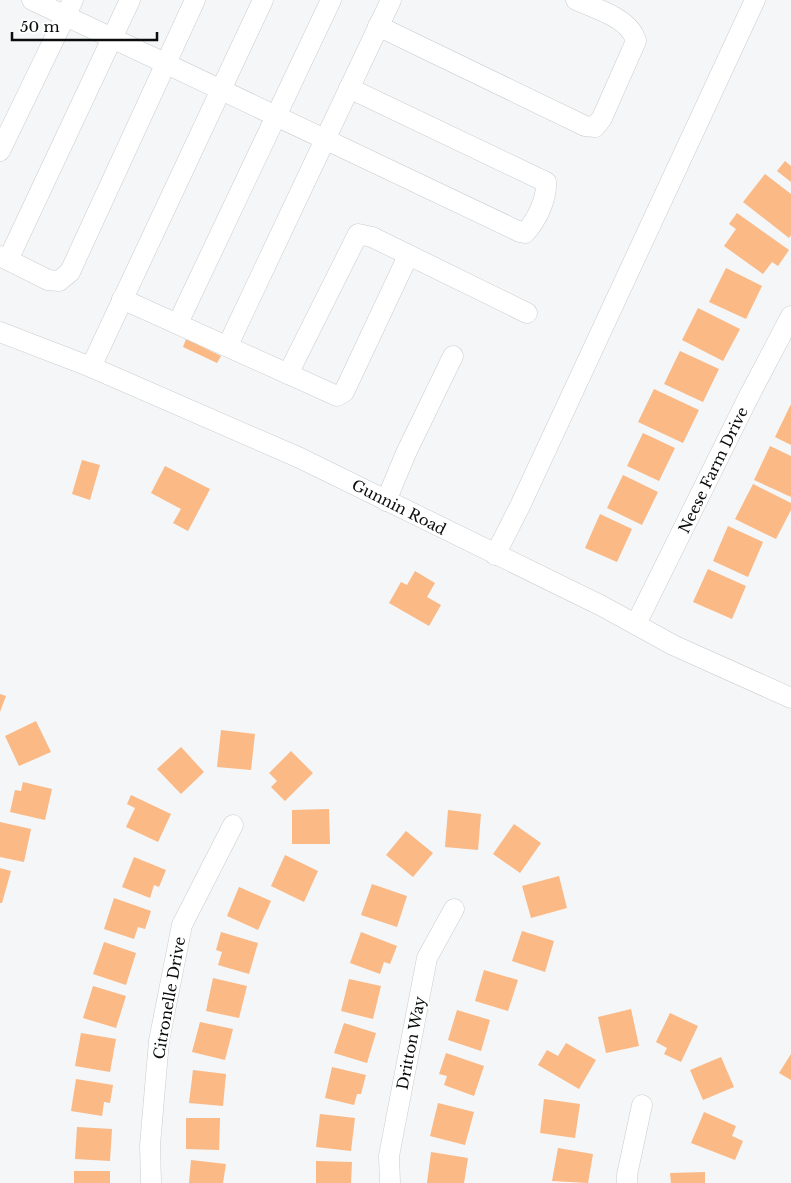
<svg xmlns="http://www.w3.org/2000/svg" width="791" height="1183" viewBox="0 0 791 1183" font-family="'Libre Baskerville',serif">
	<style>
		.building { fill: #fab985 }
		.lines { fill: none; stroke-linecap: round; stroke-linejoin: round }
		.minor-casing { stroke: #caccce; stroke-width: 21 }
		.minor { stroke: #fff; stroke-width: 20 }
		.labels { text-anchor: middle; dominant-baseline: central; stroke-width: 4.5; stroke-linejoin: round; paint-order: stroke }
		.street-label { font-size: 15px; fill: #0b0c0c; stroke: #fff }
	</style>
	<rect width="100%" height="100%" fill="#f4f6f8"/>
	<!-- building -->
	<g class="building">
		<polygon points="785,161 791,166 791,182 777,171"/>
		<polygon points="765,174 791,194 791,235 789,238 743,202"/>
		<polygon points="737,213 789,250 778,266 772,262 763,274 724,246 736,229 729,224"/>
		<polygon points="726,268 762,286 746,319 709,302"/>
		<polygon points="698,308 740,329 723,361 682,340"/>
		<polygon points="186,339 221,356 217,363 183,347"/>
		<polygon points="680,351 719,369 703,402 664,384"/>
		<polygon points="654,389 699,410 683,443 638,422"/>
		<polygon points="791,404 791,445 775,437"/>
		<polygon points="643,433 675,448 659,481 627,466"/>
		<polygon points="770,446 791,456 791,497 754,480"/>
		<polygon points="82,460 100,465 90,500 72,494"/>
		<polygon points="165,466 210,489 188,531 173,523 181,509 151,493"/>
		<polygon points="623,475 658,492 642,525 607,508"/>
		<polygon points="753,484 791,503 791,510 776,539 735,519"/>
		<polygon points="600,514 632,529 617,562 585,548"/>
		<polygon points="728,526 763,542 748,577 713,561"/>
		<polygon points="708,569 746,586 732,619 693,602"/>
		<polygon points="415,571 435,583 427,597 441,605 429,626 389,603 401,582 407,585"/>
		<polygon points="0,694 6,696 0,712"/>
		<polygon points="36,721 51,752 19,766 5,736"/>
		<polygon points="221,730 255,734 251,770 217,767"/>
		<polygon points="181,747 204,772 181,794 157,769"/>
		<polygon points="291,751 313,773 285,801 271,787 277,781 269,773"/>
		<polygon points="23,782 52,789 45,820 10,812 15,790 21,791"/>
		<polygon points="131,795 171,814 158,842 126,827 135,808 127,804"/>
		<polygon points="329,809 330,844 292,844 292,810"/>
		<polygon points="448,810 481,814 478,850 445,847"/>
		<polygon points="0,822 31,829 24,862 0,857"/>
		<polygon points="514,824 541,843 520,873 493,854"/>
		<polygon points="406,831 433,853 413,877 386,855"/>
		<polygon points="285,855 318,871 304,902 271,886"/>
		<polygon points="134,857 166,870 159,887 154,885 150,898 122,887"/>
		<polygon points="0,868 11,871 2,903 0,903"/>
		<polygon points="559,876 567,908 531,918 522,886"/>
		<polygon points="372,884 407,896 397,927 361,915"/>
		<polygon points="239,887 271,901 258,930 227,916"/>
		<polygon points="114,898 151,911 145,929 138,927 134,939 104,929"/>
		<polygon points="522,931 554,941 545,972 512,961"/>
		<polygon points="221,932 258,943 249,974 218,965 222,952 216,950"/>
		<polygon points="361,932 397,946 390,964 384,962 380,974 350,963"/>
		<polygon points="104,942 136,953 126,985 93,974"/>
		<polygon points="484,970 518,980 508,1011 475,1001"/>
		<polygon points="213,978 247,986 239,1018 206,1011"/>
		<polygon points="349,979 381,986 373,1019 341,1011"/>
		<polygon points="93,986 126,996 116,1028 83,1018"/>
		<polygon points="631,1009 639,1046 606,1053 598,1017"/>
		<polygon points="457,1010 490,1020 481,1051 448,1040"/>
		<polygon points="670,1013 698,1026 681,1062 664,1054 667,1048 656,1042"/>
		<polygon points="200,1022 233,1029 225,1060 192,1052"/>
		<polygon points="344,1023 376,1033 367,1063 334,1053"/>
		<polygon points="81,1033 116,1039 110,1072 75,1066"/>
		<polygon points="566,1043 596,1060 579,1089 538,1065 547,1050 558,1056"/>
		<polygon points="446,1053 484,1066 474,1096 444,1085 447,1076 439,1074"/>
		<polygon points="791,1054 791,1080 779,1073"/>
		<polygon points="721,1057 734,1087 703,1100 690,1070"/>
		<polygon points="332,1067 366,1075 361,1094 357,1094 354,1105 325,1098"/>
		<polygon points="193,1070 226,1074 223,1106 189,1103"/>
		<polygon points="76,1079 113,1085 110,1103 104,1102 102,1116 71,1111"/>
		<polygon points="544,1099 580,1104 575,1138 540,1133"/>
		<polygon points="438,1103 474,1112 465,1145 430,1136"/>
		<polygon points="704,1112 736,1126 732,1136 743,1141 735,1160 691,1143"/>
		<polygon points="320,1114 355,1118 351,1151 316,1147"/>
		<polygon points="186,1118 220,1118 219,1150 186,1149"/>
		<polygon points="77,1127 112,1129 110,1161 75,1159"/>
		<polygon points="558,1148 593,1154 588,1183 552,1181"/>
		<polygon points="431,1152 468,1158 464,1183 427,1183"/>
		<polygon points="191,1160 226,1164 223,1183 189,1183"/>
		<polygon points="316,1161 352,1162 351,1183 316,1183"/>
		<rect x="74" y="1171" width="36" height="12"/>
		<polygon points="705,1172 705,1183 671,1183 670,1173"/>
	</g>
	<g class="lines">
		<!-- minor casing -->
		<g class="minor-casing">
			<g id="minor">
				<path d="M32 0 520 232 525 233C537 220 547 199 546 182L349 88"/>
				<path d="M378 26 585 126 595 127 602 118 636 41C630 18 596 9 576 0"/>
				<polyline points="0,151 73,0"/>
				<polyline points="0,256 48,280 59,281 70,272 195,0"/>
				<polyline points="8,260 130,0"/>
				<polyline points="122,299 337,396 344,392 408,256"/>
				<polyline points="178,323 331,0"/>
				<polyline points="0,332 91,367 300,458 602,606 673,645 791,698"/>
				<polyline points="228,345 391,0"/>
				<polyline points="91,367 263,0"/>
				<polyline points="288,374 358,234 372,237 527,313"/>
				<polyline points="386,501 406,453 453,356"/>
				<polyline points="495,555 520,506 755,0"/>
				<polyline points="636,624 748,398 791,316"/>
				<polyline points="151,1183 150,1145 159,1041 182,925 233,825"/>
				<polyline points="390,1183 389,1156 427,958 454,909"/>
				<polyline points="627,1183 627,1175 642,1105"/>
			</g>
		</g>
		<!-- minor -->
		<use href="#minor" class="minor"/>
	</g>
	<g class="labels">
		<!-- street labels -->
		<g class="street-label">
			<text transform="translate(713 470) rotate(-64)">Neese Farm Drive</text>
			<text transform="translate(399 507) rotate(27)">Gunnin Road</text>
			<text transform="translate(169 998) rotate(-80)">Citronelle Drive</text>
			<text transform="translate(411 1043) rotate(-79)">Dritton Way</text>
		</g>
	</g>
	<!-- scale -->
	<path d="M12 32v8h145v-8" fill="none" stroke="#0b0c0c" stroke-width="2.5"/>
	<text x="20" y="32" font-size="15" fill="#0b0c0c" stroke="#ffffff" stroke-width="4" paint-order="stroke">50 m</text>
</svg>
